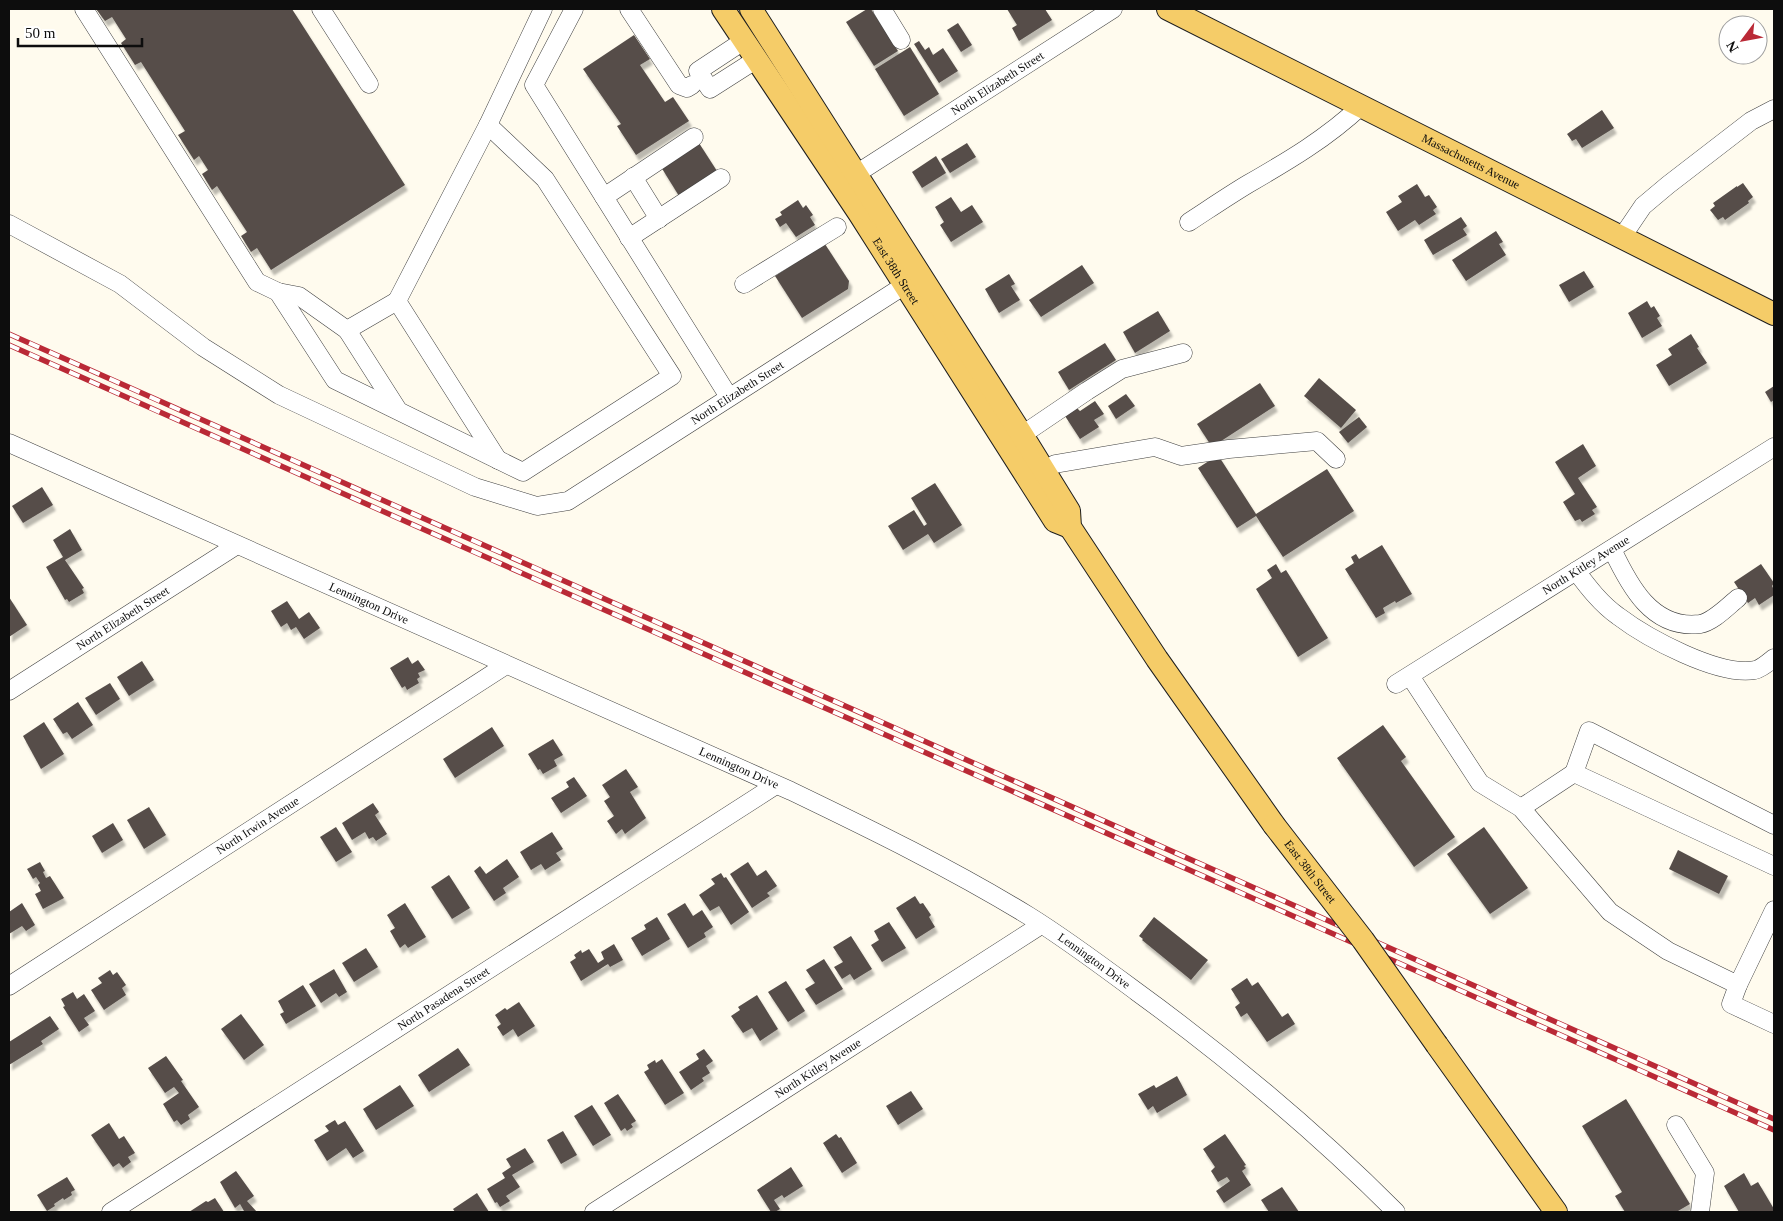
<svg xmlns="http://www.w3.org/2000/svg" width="1783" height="1221" viewBox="0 0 1783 1221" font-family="Georgia,serif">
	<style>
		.building { fill: #564e4a; filter: url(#shadow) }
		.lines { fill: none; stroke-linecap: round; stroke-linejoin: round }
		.minor-casing { stroke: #404040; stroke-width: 19 }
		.major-casing { stroke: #1e1e1e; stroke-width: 24 }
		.minor { stroke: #fff; stroke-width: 18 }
		.major { stroke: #f5cc68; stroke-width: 22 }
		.rail-casing { stroke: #ba2936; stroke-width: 5.5 }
		.rail { stroke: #fff; stroke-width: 4; stroke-dasharray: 11; stroke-linecap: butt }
		.major-bridge-casing { stroke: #1e1e1e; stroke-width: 24; stroke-linecap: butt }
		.major-bridge { stroke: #f5cc68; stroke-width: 22 }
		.labels { text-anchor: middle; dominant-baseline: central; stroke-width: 5; stroke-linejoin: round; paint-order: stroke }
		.street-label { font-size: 12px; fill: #0d0d0d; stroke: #fff }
	</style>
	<defs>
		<filter id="shadow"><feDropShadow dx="3" dy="5.5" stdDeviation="1" flood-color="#0004"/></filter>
	</defs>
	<rect width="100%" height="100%" fill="#fffbee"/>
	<!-- building -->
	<g class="building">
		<polygon points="96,9 292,9 405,185 271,270 257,248 251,252 241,236 247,232 217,186 212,190 202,174 208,170 199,156 194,160 178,135 185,131 141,62 135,65 121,43 126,39 112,17 105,21"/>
		<polygon points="867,9 871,9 898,51 874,66 846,22"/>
		<polygon points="1007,9 1045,9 1052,20 1019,41 1012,28 1017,25"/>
		<polygon points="958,23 972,45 961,52 947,30"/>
		<polygon points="634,35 650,59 640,65 665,102 673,97 689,121 636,155 617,126 621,124 583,69"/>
		<polygon points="919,41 925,50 929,47 933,55 943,48 958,71 939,83 914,44"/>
		<polygon points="910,47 939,94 904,116 875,69"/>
		<polygon points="1602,110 1614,128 1582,148 1576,139 1572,141 1567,134"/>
		<polygon points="699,143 717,171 679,196 661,167"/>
		<polygon points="967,143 976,157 950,173 941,159"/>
		<polygon points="936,156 946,173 922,188 912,172"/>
		<polygon points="1743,183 1753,197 1748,201 1749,203 1725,220 1723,217 1718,220 1710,210 1715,206 1713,203 1737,186 1737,187"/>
		<polygon points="1417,184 1425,197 1429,195 1437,207 1433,210 1436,214 1419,225 1415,220 1398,231 1386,212 1402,202 1398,196"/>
		<polygon points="951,197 961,212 972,205 983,222 951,242 940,225 944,222 935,207"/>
		<polygon points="798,200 803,208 806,205 813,215 810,217 815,225 796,237 786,223 780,227 775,219 782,215 780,212"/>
		<polygon points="1461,217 1467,226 1463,229 1467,235 1433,255 1424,240"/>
		<polygon points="1496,231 1503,242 1499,244 1506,255 1466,281 1452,260"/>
		<polygon points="825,244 849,281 848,289 802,318 775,276"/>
		<polygon points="1082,265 1094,283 1041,317 1029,300"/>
		<polygon points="1584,271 1594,287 1569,302 1559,285"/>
		<polygon points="1009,274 1015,284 1011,286 1020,300 999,313 985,289"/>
		<polygon points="1647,301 1651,308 1654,306 1660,316 1657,318 1662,326 1642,338 1628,313"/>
		<polygon points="1158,311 1170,331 1135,353 1123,332"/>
		<polygon points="1691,334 1699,347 1697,348 1707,363 1669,386 1656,365 1672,355 1668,349"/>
		<polygon points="1105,343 1116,360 1069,390 1058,372"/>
		<polygon points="1319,378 1356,410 1341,428 1304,396"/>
		<polygon points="1260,383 1275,406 1212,447 1197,424"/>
		<polygon points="1774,386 1774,400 1771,402 1765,392"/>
		<polygon points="1126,394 1135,406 1116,419 1108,406"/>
		<polygon points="1095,401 1104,414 1094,420 1099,427 1080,439 1065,416 1077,408 1080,411"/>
		<polygon points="1359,417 1367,427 1348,443 1339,432"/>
		<polygon points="1583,444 1596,466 1578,478 1597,507 1592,510 1595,514 1582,522 1580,519 1575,521 1563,502 1575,494 1555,462"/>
		<polygon points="1218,455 1256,514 1327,469 1354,511 1283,557 1256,516 1237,528 1198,468"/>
		<polygon points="935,483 962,525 934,543 928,534 903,550 888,526 914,510 924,526 927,524 911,498"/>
		<polygon points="42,487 53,505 23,523 12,506"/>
		<polygon points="70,529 82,550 65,560 84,588 82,589 84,593 69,602 67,599 65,600 46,567 63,557 53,540"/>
		<polygon points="1382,545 1412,594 1396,603 1395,601 1383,608 1385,613 1376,618 1345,569 1354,563 1351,557 1356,554 1359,559"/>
		<polygon points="1276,564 1281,573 1286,570 1328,638 1298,657 1256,589 1272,578 1267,570"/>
		<polygon points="1761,564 1774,583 1772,586 1774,590 1774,595 1759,605 1755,598 1748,603 1734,582"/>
		<polygon points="9,597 27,625 9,637"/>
		<polygon points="287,601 299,619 309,612 320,628 304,639 296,627 291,630 287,623 281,627 271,611"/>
		<polygon points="408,657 412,664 418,660 425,670 418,673 420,677 417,679 419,683 407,690 405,686 402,688 390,668"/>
		<polygon points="142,661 154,680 129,696 117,677"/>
		<polygon points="110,683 120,699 96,715 85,698"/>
		<polygon points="78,702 93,725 72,739 67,732 63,734 53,719"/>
		<polygon points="44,722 64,754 41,769 23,736"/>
		<polygon points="1383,725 1406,757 1401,761 1455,837 1414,867 1337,758"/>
		<polygon points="492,727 504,746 455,778 443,759"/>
		<polygon points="553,739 563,755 554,760 557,766 543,774 540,769 538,770 528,754"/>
		<polygon points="626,769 638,787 630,792 646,818 625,834 622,829 616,834 607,821 614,816 604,801 610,797 602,785"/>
		<polygon points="574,777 587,796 561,813 551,798 569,787 566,782"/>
		<polygon points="373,803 379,812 375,815 387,834 376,841 373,837 369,839 365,832 352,840 342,823"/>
		<polygon points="149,807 166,835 144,849 127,820"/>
		<polygon points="113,823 123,840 102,853 92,836"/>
		<polygon points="336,827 352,852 336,862 320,837"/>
		<polygon points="1484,827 1528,888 1490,914 1447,854"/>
		<polygon points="552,832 563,849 556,853 561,860 545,870 541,864 531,870 520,852"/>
		<polygon points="1678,850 1728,876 1719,894 1669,869"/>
		<polygon points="507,859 519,877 503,888 506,893 494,901 474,871 480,866 486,874"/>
		<polygon points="40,862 45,871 43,872 46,878 50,876 64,898 43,909 35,894 41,891 38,885 40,883 36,877 33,879 27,869"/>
		<polygon points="748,862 757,876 766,870 777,886 767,893 770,896 752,908 730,874"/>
		<polygon points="721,873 724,878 726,877 749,912 731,925 719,906 710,911 699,895 715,884 711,879"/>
		<polygon points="449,875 470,908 452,919 431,887"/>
		<polygon points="915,896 920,904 923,903 931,915 929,917 935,927 916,939 896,908"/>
		<polygon points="22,903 35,925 26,931 22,926 9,934 9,912"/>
		<polygon points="405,903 426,937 408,948 405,944 400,948 390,931 395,928 387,915"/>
		<polygon points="685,903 693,916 702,910 713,927 704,933 706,937 688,948 667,914"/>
		<polygon points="657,917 670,939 642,956 631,938 646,929 644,925"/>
		<polygon points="1154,917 1208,960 1191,980 1142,940 1143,939 1139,936"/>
		<polygon points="889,922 906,948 882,962 871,945 879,940 874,931"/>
		<polygon points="851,936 872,969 854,980 850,974 842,979 834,967 843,962 833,947"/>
		<polygon points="614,944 623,960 610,967 608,964 581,981 570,962 576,958 574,955 581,950 582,953 589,949 598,963 604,959 601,952"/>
		<polygon points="366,948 378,967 354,982 342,963"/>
		<polygon points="824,959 843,989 816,1005 805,989 815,983 806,970"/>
		<polygon points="334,969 347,992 339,997 336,993 321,1003 309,984"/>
		<polygon points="110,970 113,975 117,972 126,985 122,988 126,995 104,1010 91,990 102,983 98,978"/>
		<polygon points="1247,978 1252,986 1258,982 1282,1017 1288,1013 1295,1024 1267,1042 1247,1013 1241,1017 1235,1007 1240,1003 1231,989"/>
		<polygon points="786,981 805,1011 788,1022 768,992"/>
		<polygon points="303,985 316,1006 286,1024 280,1014 284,1012 278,1001"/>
		<polygon points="73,992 77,999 84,994 95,1011 84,1018 89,1025 79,1032 63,1007 65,1006 61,999"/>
		<polygon points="757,995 778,1029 760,1041 752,1028 743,1033 731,1016 740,1010 738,1007"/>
		<polygon points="519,1002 535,1026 518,1037 513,1029 503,1036 497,1027 501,1024 495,1015 505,1008 507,1010"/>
		<polygon points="241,1014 264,1045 244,1060 221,1029"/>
		<polygon points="50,1016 59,1029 41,1041 43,1044 9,1065 9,1042"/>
		<polygon points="458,1048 470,1065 429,1092 418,1075"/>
		<polygon points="704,1049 713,1061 706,1066 710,1073 702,1078 704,1081 691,1090 679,1072 699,1059 696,1054"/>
		<polygon points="166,1056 183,1080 181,1081 199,1107 188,1115 190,1119 181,1125 177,1120 174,1122 163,1104 179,1093 174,1087 165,1093 148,1068"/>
		<polygon points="662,1059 684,1093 665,1105 644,1072 649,1069 647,1065 655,1060 656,1063"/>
		<polygon points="1177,1076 1187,1095 1157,1113 1153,1106 1148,1110 1138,1094 1154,1085 1156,1088"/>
		<polygon points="400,1085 414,1106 376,1130 363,1109"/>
		<polygon points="911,1091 923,1109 898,1125 886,1106"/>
		<polygon points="618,1094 636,1121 631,1124 633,1127 627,1131 625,1128 621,1131 604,1103"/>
		<polygon points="1626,1099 1690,1204 1678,1211 1679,1212 1625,1212 1615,1196 1622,1192 1582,1126"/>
		<polygon points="592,1105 611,1135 593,1146 574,1116"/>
		<polygon points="335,1120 338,1125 345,1121 364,1151 353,1158 346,1148 327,1161 314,1140 329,1131 325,1126"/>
		<polygon points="109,1123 119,1139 124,1136 135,1153 128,1157 131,1162 123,1168 119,1163 113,1167 91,1135"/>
		<polygon points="563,1131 577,1155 561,1164 547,1140"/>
		<polygon points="836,1134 839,1138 841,1137 857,1163 842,1173 823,1143"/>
		<polygon points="1225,1134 1246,1165 1244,1166 1246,1168 1242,1171 1251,1185 1224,1203 1216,1191 1230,1181 1227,1177 1218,1182 1211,1171 1215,1167 1203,1149"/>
		<polygon points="525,1148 534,1162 512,1175 520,1187 506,1196 510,1201 500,1207 497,1202 495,1203 487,1189 505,1178 502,1173 511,1167 506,1159"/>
		<polygon points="791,1167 803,1186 784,1198 782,1195 774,1200 780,1209 775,1212 771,1212 757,1190"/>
		<polygon points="236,1171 254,1196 247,1201 257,1212 242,1212 244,1211 240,1204 235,1208 220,1182"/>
		<polygon points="1744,1173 1751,1186 1758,1182 1774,1209 1774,1212 1739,1212 1724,1186"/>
		<polygon points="67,1177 75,1190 71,1192 72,1195 64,1200 63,1198 54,1204 55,1206 47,1211 37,1195"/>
		<polygon points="1282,1187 1299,1212 1269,1212 1261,1200"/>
		<polygon points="477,1193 489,1212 455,1212 453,1209"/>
		<polygon points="215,1198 224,1212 189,1212 206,1201 208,1202"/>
	</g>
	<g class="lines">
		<!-- minor casing -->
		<g class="minor-casing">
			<g id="minor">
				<polyline points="84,9 257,282 278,292 335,380 523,472 672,376 545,179 488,125 543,9"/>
				<polyline points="321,9 369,84"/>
				<polyline points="574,9 534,85 729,397"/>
				<polyline points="629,9 679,85 687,88 692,85"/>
				<polyline points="882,9 901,40"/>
				<polyline points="745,40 698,71 710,89 757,59"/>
				<path id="s1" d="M856 174 1113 9"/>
				<polyline points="633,177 659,219"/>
				<polyline points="604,197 694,137"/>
				<path d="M1189 222C1209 209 1228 196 1248 184 1288 161 1327 138 1361 106"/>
				<path id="s2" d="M9 224 120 284 203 347 279 395 475 487 537 506 568 501 905 285"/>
				<polyline points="1622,237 1643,206 1668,185 1751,121 1774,109"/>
				<polyline points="629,238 721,178"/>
				<polyline points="744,284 837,227"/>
				<polyline points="278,292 299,296 347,330 397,301 498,460"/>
				<polyline points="397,301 488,125"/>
				<polyline points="347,330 398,410"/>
				<polyline points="1022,435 1087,391 1122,369 1183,353"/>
				<path id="s3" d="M9 443 791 791C872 830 952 869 1029 916 1066 939 1102 966 1137 992 1229 1059 1316 1132 1396 1212"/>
				<polyline points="1045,471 1055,464 1155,447 1181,456 1229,449 1317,441 1336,459"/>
				<path d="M1612 549C1629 585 1652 630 1700 624 1713 622 1728 606 1738 598"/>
				<path d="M1576 571C1588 587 1601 604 1618 616 1647 638 1719 677 1755 670 1761 669 1769 662 1774 658"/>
				<polyline points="1410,676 1480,783 1521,808 1610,912 1668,951 1738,985 1774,910"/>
				<path id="s4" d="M1396 684 1774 447"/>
				<path id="s5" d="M9 691 237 545"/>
				<polyline points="1574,773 1589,731 1774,825"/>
				<polyline points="1521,808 1574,773 1774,866"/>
				<polyline points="1738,985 1731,1004 1774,1024"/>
				<path id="s6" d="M9 986 506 665"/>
				<polyline points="1676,1125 1705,1173 1700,1212"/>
				<path id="s7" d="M111 1212 776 785"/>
				<path id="s8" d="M594 1212 1041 925"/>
			</g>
		</g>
		<!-- major casing -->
		<g class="major-casing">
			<g id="major">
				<path id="s9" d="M723 9 859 213 1055 521 1070 527"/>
				<polyline points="751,9 1022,435 1069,511 1070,527 1157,659 1274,825"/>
				<path id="s10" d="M1168 9 1774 314"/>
				<polyline points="1437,1045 1556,1212"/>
			</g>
		</g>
		<!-- minor -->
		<use href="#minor" class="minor"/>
		<!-- major -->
		<use href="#major" class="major"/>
		<!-- rail casing -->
		<g class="rail-casing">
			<g id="rail">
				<polyline points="9,334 1774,1119"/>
				<polyline points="9,345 1774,1130"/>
			</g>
		</g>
		<!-- rail -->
		<use href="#rail" class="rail"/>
		<!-- major-bridge casing -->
		<g class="major-bridge-casing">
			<g id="major-bridge">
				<path id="s11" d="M1274 825 1363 940 1437 1045"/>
			</g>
		</g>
		<!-- major-bridge -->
		<use href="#major-bridge" class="major-bridge"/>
	</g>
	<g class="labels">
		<!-- street labels -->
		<g class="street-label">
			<text stroke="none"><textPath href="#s1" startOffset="168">North Elizabeth Street</textPath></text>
			<text stroke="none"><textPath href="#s10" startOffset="339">Massachusetts Avenue</textPath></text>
			<text stroke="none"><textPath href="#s9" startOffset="314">East 38th Street</textPath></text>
			<text stroke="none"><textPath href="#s2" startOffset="834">North Elizabeth Street</textPath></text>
			<text stroke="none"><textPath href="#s4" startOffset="224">North Kitley Avenue</textPath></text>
			<text stroke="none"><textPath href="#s3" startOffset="394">Lennington Drive</textPath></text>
			<text stroke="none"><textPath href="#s5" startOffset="135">North Elizabeth Street</textPath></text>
			<text stroke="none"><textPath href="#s3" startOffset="799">Lennington Drive</textPath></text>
			<text stroke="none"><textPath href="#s6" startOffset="296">North Irwin Avenue</textPath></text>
			<text stroke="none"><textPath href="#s11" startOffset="59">East 38th Street</textPath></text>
			<text stroke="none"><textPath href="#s3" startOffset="1204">Lennington Drive</textPath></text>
			<text stroke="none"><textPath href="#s7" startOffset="395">North Pasadena Street</textPath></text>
			<text stroke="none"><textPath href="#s8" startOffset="266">North Kitley Avenue</textPath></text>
		</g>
	</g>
	<!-- border -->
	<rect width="1783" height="1221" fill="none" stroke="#0d0d0d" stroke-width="20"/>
	<!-- north arrow -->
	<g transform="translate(1743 40) rotate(238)"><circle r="24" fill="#ffffff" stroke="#9e9e9e"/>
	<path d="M0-4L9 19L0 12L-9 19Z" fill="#ba2936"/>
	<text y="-8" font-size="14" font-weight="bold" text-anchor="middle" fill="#0d0d0d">N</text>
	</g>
	<!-- scale -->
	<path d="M18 38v8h124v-8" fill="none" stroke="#0d0d0d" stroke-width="2.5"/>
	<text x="25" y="38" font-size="15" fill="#0d0d0d" stroke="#ffffff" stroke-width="4" paint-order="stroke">50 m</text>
</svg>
